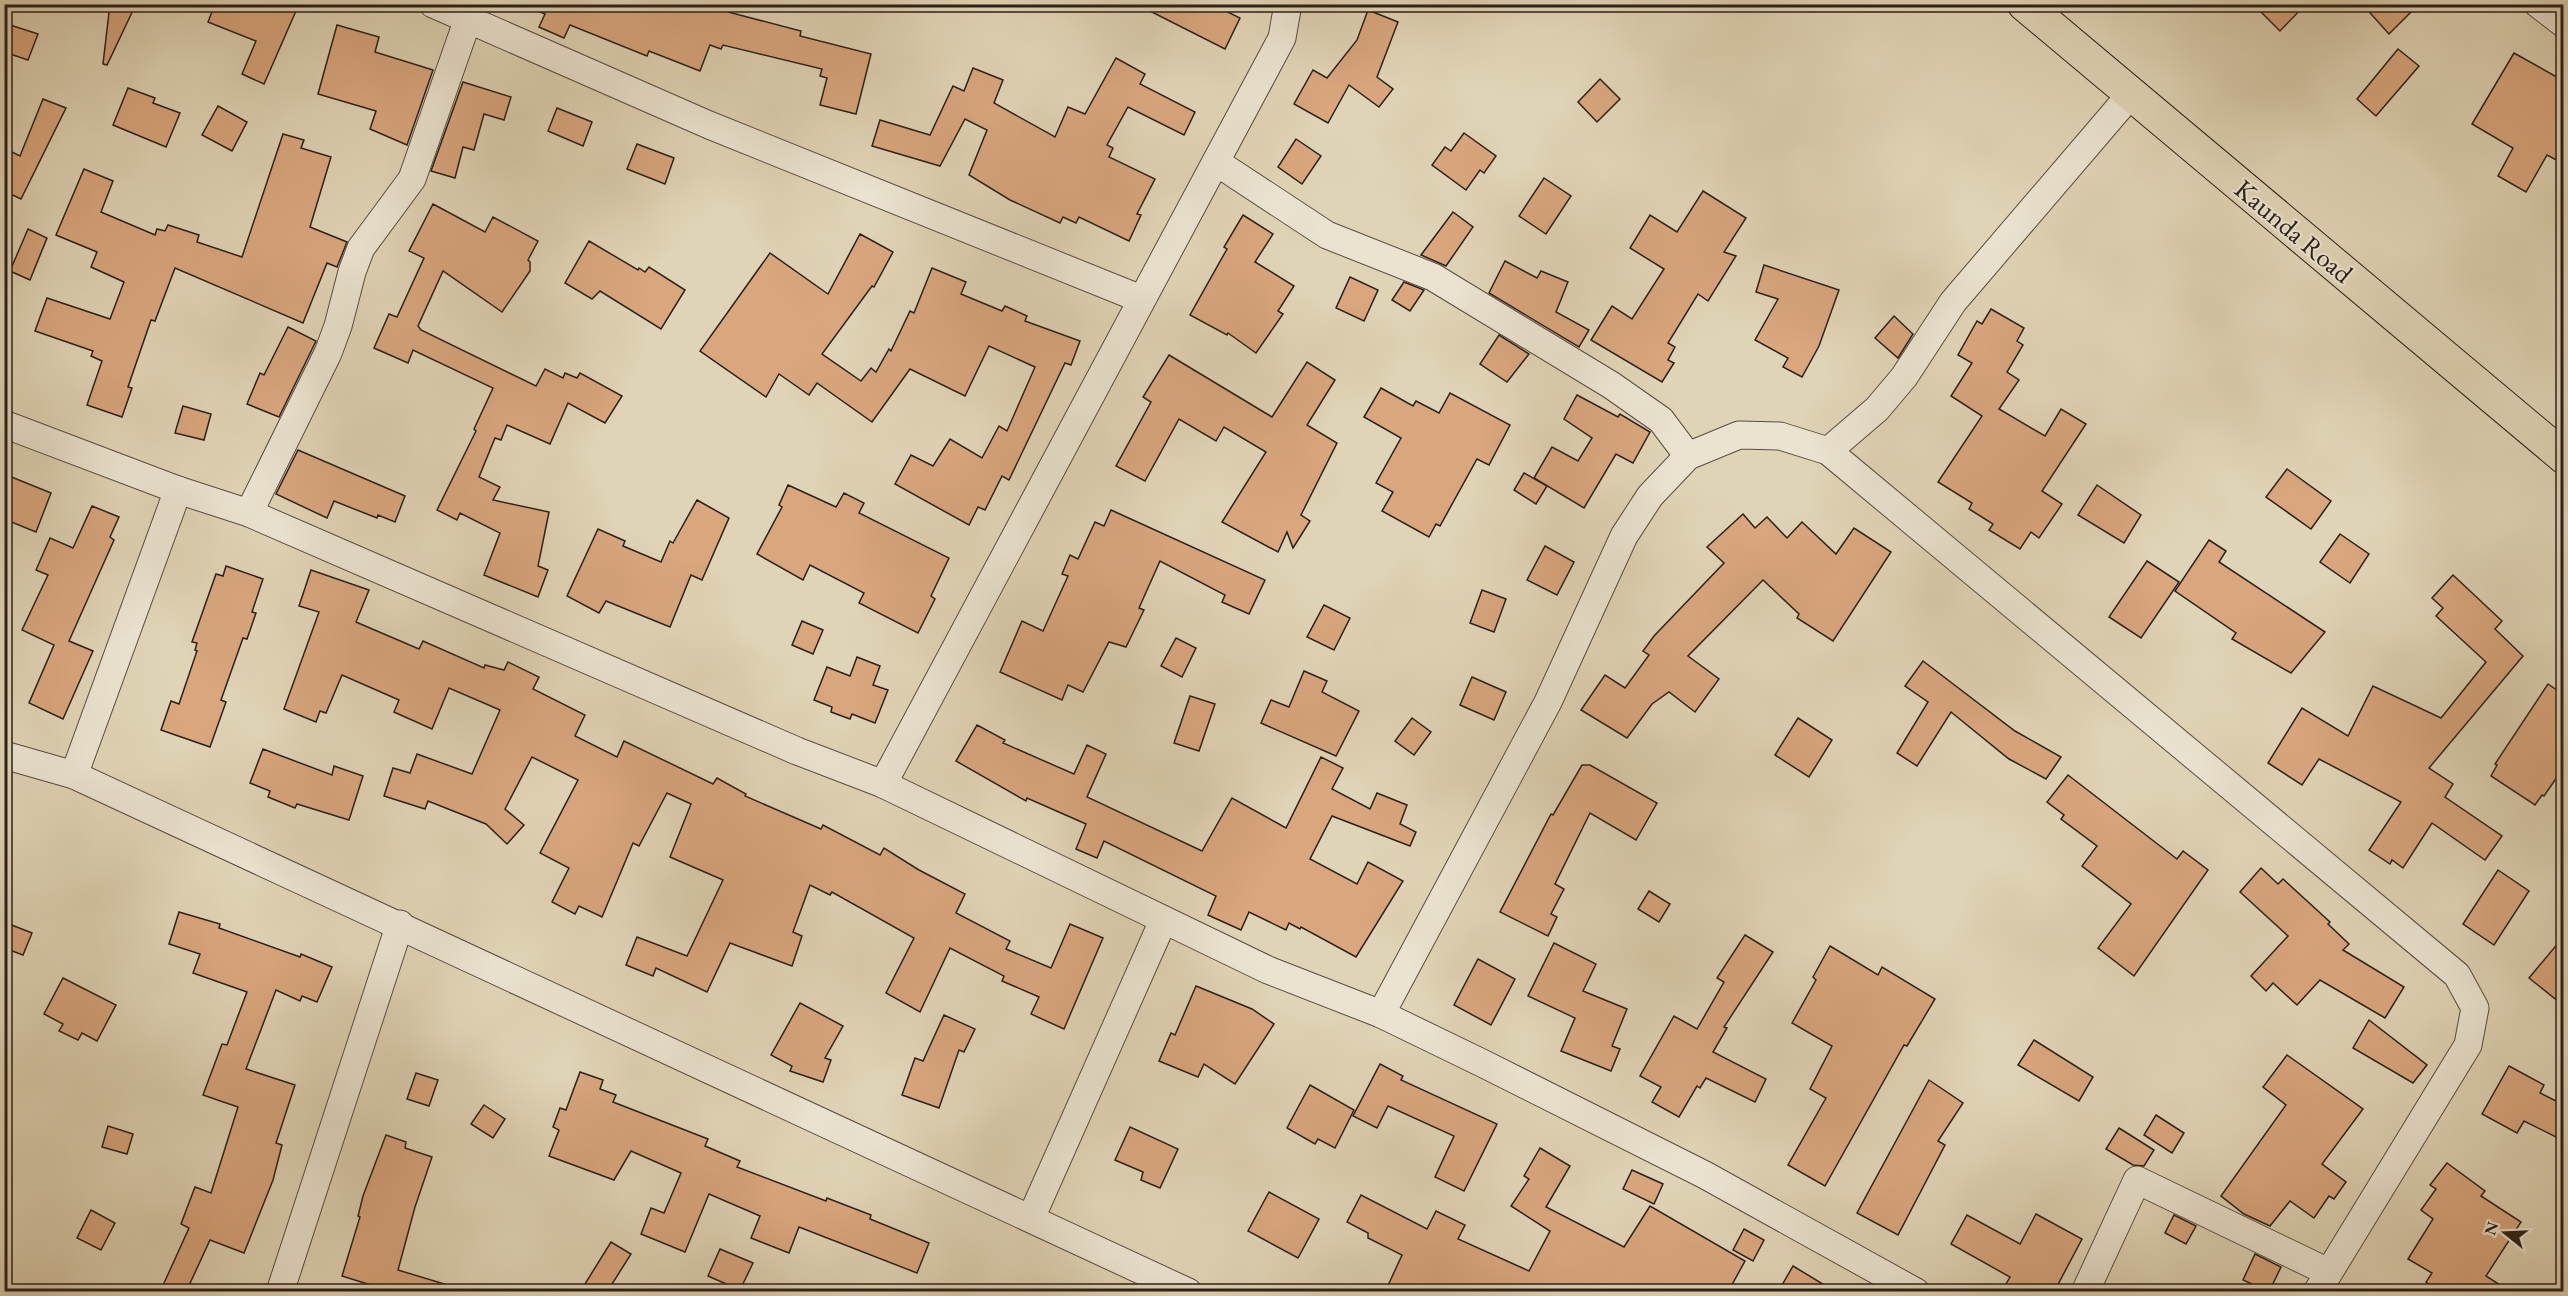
<svg xmlns="http://www.w3.org/2000/svg" width="2568" height="1296" viewBox="0 0 2568 1296" font-family="'EB Garamond',serif">
	<style>
		.building { fill: #d9a67e; stroke: #2a2019; stroke-width: 1.5 }
		.lines { fill: none; stroke-linecap: round; stroke-linejoin: round }
		.minor-casing { stroke: #584d40; stroke-width: 29 }
		.major-casing { stroke: #2a2019; stroke-width: 35 }
		.minor { stroke: #ebe3d0; stroke-width: 27 }
		.major { stroke: #e0d4b6; stroke-width: 33 }
		.labels { text-anchor: middle; dominant-baseline: central; stroke-width: 4.5; stroke-linejoin: round; paint-order: stroke }
		.street-label { font-size: 27px; fill: #2a2019; stroke: #ebe3d0 }
	</style>
	<rect width="100%" height="100%" fill="#e0d4b6"/>
	<filter id="stains"><feTurbulence type="fractalNoise" baseFrequency=".00333" numOctaves="4"/><feColorMatrix values="0 0 0 0 .2 0 0 0 0 .09 0 0 0 0 .02 0 0 0 .5 -.17"/></filter>
	<radialGradient id="worn" r=".72"><stop offset=".6" stop-color="#630" stop-opacity="0"/><stop offset="1" stop-color="#630" stop-opacity=".3"/></radialGradient>
	<!-- building -->
	<g class="building">
		<polygon points="110,4 136,4 107,65 103,64"/>
		<polygon points="215,4 299,4 264,84 242,74 256,41 208,22"/>
		<polygon points="522,4 731,4 728,12 801,31 800,36 871,54 856,114 820,105 827,78 820,76 822,69 723,45 721,49 710,45 700,71 649,51 647,56 570,25 564,38 539,27 545,14"/>
		<polygon points="1136,4 1212,4 1240,18 1225,49"/>
		<polygon points="2253,4 2306,4 2280,31"/>
		<polygon points="2362,4 2419,4 2389,34"/>
		<polygon points="1368,10 1398,22 1377,77 1393,89 1379,107 1349,85 1328,123 1294,104 1313,70 1327,78 1357,40"/>
		<polygon points="4,23 38,34 28,60 4,52"/>
		<polygon points="337,25 379,37 375,52 433,70 407,145 370,129 376,111 318,94"/>
		<polygon points="2398,49 2419,66 2376,116 2357,99"/>
		<polygon points="2514,53 2564,81 2564,164 2547,155 2526,192 2498,176 2513,148 2472,124"/>
		<polygon points="1116,58 1145,74 1140,84 1195,112 1184,135 1128,107 1107,145 1113,148 1109,157 1155,179 1137,214 1141,215 1129,241 1079,217 1076,223 1063,217 1060,223 1010,200 969,175 987,130 965,119 940,166 872,146 880,120 930,135 953,86 964,91 973,68 1003,80 994,103 1055,137 1068,107 1085,114"/>
		<polygon points="1600,79 1620,99 1597,122 1578,102"/>
		<polygon points="463,82 511,97 504,120 484,114 474,150 463,147 455,178 431,171"/>
		<polygon points="128,88 155,98 153,103 180,113 166,147 113,125"/>
		<polygon points="43,99 66,108 21,199 4,191 4,148 20,156"/>
		<polygon points="218,106 247,122 232,151 202,135"/>
		<polygon points="557,108 592,122 583,146 548,131"/>
		<polygon points="1464,133 1496,156 1484,173 1480,170 1466,190 1432,165 1445,147 1451,151"/>
		<polygon points="283,134 304,140 301,148 331,157 310,227 347,242 337,267 327,263 303,323 175,268 155,321 151,320 128,387 132,388 122,417 87,405 102,361 91,356 93,351 35,331 47,298 110,319 124,282 91,267 97,252 56,235 84,169 113,181 101,212 155,235 157,229 165,231 168,225 199,235 197,242 242,257"/>
		<polygon points="1296,139 1321,156 1302,184 1278,167"/>
		<polygon points="637,144 674,158 665,184 627,169"/>
		<polygon points="1544,178 1571,196 1546,234 1519,216"/>
		<polygon points="1703,191 1746,218 1724,252 1736,256 1708,301 1698,294 1668,343 1675,347 1668,360 1674,363 1662,382 1591,340 1612,306 1632,319 1664,269 1630,248 1650,215 1677,232"/>
		<polygon points="433,204 485,232 493,217 538,241 528,260 530,262 530,271 502,312 443,271 418,326 421,330 536,386 545,369 563,378 565,373 577,378 580,373 622,396 605,423 568,403 550,444 507,425 501,440 495,438 479,477 500,487 493,500 549,512 538,566 548,570 538,597 484,575 500,533 460,513 457,520 437,510 476,431 474,429 493,388 413,350 408,363 374,348 389,314 397,317 424,258 409,251"/>
		<polygon points="1453,212 1473,227 1446,266 1421,255"/>
		<polygon points="1243,215 1273,234 1255,262 1294,286 1278,311 1283,314 1256,353 1228,333 1227,335 1190,315 1227,249 1224,247"/>
		<polygon points="28,229 47,238 30,280 10,271"/>
		<polygon points="860,234 893,252 874,287 872,286 822,354 861,381 871,368 876,372 889,349 891,351 910,311 914,313 932,268 966,282 961,294 1002,311 1005,306 1027,316 1025,321 1080,341 1071,365 1065,363 1009,480 1002,476 985,510 978,507 969,525 895,484 911,455 933,466 950,439 982,458 999,426 1007,431 1035,367 989,346 965,396 910,369 872,422 817,383 809,395 779,374 766,397 700,351 770,253 828,294"/>
		<polygon points="589,241 638,270 639,268 645,272 649,267 685,290 661,329 600,291 592,299 565,283"/>
		<polygon points="1505,261 1537,278 1541,271 1568,282 1556,312 1589,330 1579,347 1489,293"/>
		<polygon points="1764,265 1839,290 1819,346 1802,377 1783,367 1788,358 1755,340 1778,299 1756,292"/>
		<polygon points="1350,277 1378,290 1364,321 1336,308"/>
		<polygon points="1404,282 1424,290 1410,311 1392,300"/>
		<polygon points="1991,309 2024,328 2017,341 2023,345 2007,372 2019,380 1999,409 2045,436 2061,409 2086,424 2042,491 2062,504 2039,538 2031,532 2020,549 1989,530 1993,524 1969,509 1972,503 1938,482 1982,416 1951,396 1972,363 1958,355 1977,321 1982,324"/>
		<polygon points="1894,316 1913,334 1898,358 1875,338"/>
		<polygon points="288,327 316,341 279,417 247,404 260,373 264,375"/>
		<polygon points="1499,335 1529,354 1507,382 1480,364"/>
		<polygon points="1169,355 1272,417 1307,362 1335,380 1307,425 1337,443 1301,515 1310,521 1293,548 1287,532 1278,552 1222,522 1266,452 1224,427 1216,441 1179,419 1145,481 1116,466 1151,402 1143,397"/>
		<polygon points="1381,388 1413,406 1416,401 1439,413 1450,393 1510,425 1489,465 1477,459 1440,526 1436,524 1429,537 1382,511 1393,492 1376,483 1401,438 1364,417"/>
		<polygon points="1577,395 1618,417 1620,414 1650,432 1633,463 1616,454 1584,508 1534,478 1552,447 1578,461 1592,438 1564,419"/>
		<polygon points="183,406 211,414 204,440 175,433"/>
		<polygon points="298,450 405,496 395,522 378,515 377,518 334,501 327,518 276,494"/>
		<polygon points="2287,469 2331,501 2311,529 2266,497"/>
		<polygon points="1524,473 1547,486 1536,504 1514,490"/>
		<polygon points="4,474 51,493 36,532 4,519"/>
		<polygon points="788,485 836,507 844,493 864,503 859,513 949,558 931,596 935,599 918,633 859,603 864,593 810,565 803,580 757,554 782,507 779,505"/>
		<polygon points="2097,485 2141,515 2124,543 2078,515"/>
		<polygon points="697,500 729,518 702,580 691,575 670,627 606,601 599,613 567,596 598,529 625,541 623,546 661,562 670,541 673,543"/>
		<polygon points="92,506 119,517 110,537 114,540 69,641 93,651 63,719 29,703 54,645 22,630 48,575 36,570 50,538 73,548"/>
		<polygon points="1111,510 1265,580 1249,614 1222,602 1225,595 1160,561 1139,608 1144,610 1126,647 1109,642 1083,692 1068,685 1062,700 1000,672 1022,621 1043,631 1068,576 1062,574 1070,555 1078,559 1095,522 1104,526"/>
		<polygon points="1743,514 1755,528 1767,517 1787,538 1802,522 1836,554 1854,528 1891,552 1833,641 1797,618 1799,614 1763,580 1688,656 1719,679 1695,712 1669,692 1652,704 1627,738 1581,710 1605,675 1625,688 1649,655 1643,651 1654,636 1724,563 1707,547"/>
		<polygon points="2340,534 2369,554 2350,583 2320,562"/>
		<polygon points="2209,540 2226,551 2219,562 2325,632 2291,673 2232,639 2236,633 2175,591"/>
		<polygon points="1545,546 1574,562 1557,595 1527,580"/>
		<polygon points="2147,561 2179,582 2141,638 2109,617"/>
		<polygon points="226,566 263,579 252,612 256,613 247,639 243,638 221,700 226,702 210,747 161,730 171,701 179,704 197,651 195,650 197,643 192,642 216,574 223,576"/>
		<polygon points="311,570 369,590 356,622 419,649 423,641 484,668 485,665 504,670 508,662 539,677 533,689 585,715 575,736 617,757 624,741 713,784 717,778 746,794 745,796 821,829 823,825 880,855 884,848 919,870 965,894 956,913 1010,941 1006,949 1051,968 1070,924 1103,938 1064,1029 1031,1014 1039,997 1002,981 1004,976 950,948 920,1012 886,993 914,938 832,892 830,895 810,885 793,932 802,936 792,966 730,943 707,992 656,968 653,976 626,965 637,937 687,956 723,880 670,857 691,804 667,793 639,846 633,843 602,917 579,906 575,914 552,902 569,868 540,853 578,780 532,757 505,809 524,825 507,844 486,824 428,801 425,809 384,796 393,768 410,773 417,754 472,774 500,710 449,688 432,729 394,712 399,700 342,675 326,713 320,711 316,722 284,709 319,612 299,606"/>
		<polygon points="2453,575 2502,621 2495,629 2523,656 2429,768 2453,784 2445,797 2502,836 2485,860 2432,823 2403,868 2392,860 2390,864 2369,850 2401,802 2319,759 2302,785 2268,763 2302,708 2348,736 2373,686 2441,718 2486,662 2436,616 2443,608 2432,598"/>
		<polygon points="1482,590 1506,599 1494,632 1470,623"/>
		<polygon points="1324,605 1350,618 1334,650 1307,637"/>
		<polygon points="802,621 823,630 813,654 792,645"/>
		<polygon points="1176,638 1196,648 1182,677 1161,666"/>
		<polygon points="857,657 880,666 873,685 888,690 875,723 852,714 850,719 831,712 832,707 814,700 827,667 850,676"/>
		<polygon points="1923,661 2015,731 2061,757 2046,779 2009,759 1951,712 1917,766 1897,753 1928,702 1905,686"/>
		<polygon points="1304,671 1327,681 1322,692 1359,711 1336,756 1261,723 1271,700 1289,707"/>
		<polygon points="1472,677 1506,692 1494,720 1460,705"/>
		<polygon points="2548,684 2564,695 2564,767 2544,796 2542,795 2535,805 2491,776 2497,765 2495,764"/>
		<polygon points="1190,696 1215,704 1199,751 1174,743"/>
		<polygon points="1412,718 1431,732 1414,755 1395,741"/>
		<polygon points="1798,718 1832,740 1809,777 1775,755"/>
		<polygon points="977,725 1005,740 1003,743 1074,774 1087,745 1106,754 1087,797 1202,851 1232,798 1286,828 1321,757 1343,768 1332,789 1370,809 1377,793 1407,805 1400,824 1416,832 1410,846 1332,816 1310,859 1357,884 1368,862 1403,881 1356,957 1301,927 1300,929 1289,923 1286,930 1249,912 1241,930 1208,915 1216,896 1104,841 1097,858 1076,849 1086,824 1027,798 1026,801 956,761"/>
		<polygon points="263,749 332,775 334,766 363,776 349,820 297,804 295,808 268,797 270,791 250,783"/>
		<polygon points="1582,765 1590,765 1657,803 1636,840 1590,813 1555,884 1564,889 1551,914 1557,917 1548,936 1500,912 1551,814 1553,815"/>
		<polygon points="2068,775 2177,859 2183,851 2208,870 2134,976 2098,948 2131,904 2082,866 2097,846 2061,819 2064,815 2047,802"/>
		<polygon points="2261,868 2278,884 2283,879 2330,922 2328,924 2349,944 2343,950 2404,987 2385,1018 2320,980 2297,1005 2273,983 2266,991 2251,976 2288,936 2240,892"/>
		<polygon points="2498,870 2529,891 2494,945 2463,924"/>
		<polygon points="1649,891 1670,904 1659,922 1638,909"/>
		<polygon points="179,912 220,924 219,928 300,957 301,954 332,967 317,1002 302,996 300,1001 276,990 246,1069 295,1085 276,1143 282,1145 273,1180 244,1253 210,1240 186,1292 160,1292 189,1228 181,1224 195,1187 211,1193 238,1107 203,1095 222,1044 227,1045 247,992 193,973 200,954 169,944"/>
		<polygon points="4,922 32,933 23,955 4,948"/>
		<polygon points="1745,935 1773,952 1724,1027 1727,1028 1713,1052 1766,1079 1755,1102 1706,1078 1700,1088 1697,1086 1679,1117 1652,1102 1661,1087 1640,1076 1674,1016 1697,1029 1724,982 1717,978"/>
		<polygon points="2564,936 2564,1006 2529,978"/>
		<polygon points="1554,943 1596,964 1583,991 1627,1009 1612,1046 1620,1049 1611,1071 1561,1051 1575,1018 1528,996"/>
		<polygon points="1830,946 1878,975 1882,967 1935,999 1907,1046 1904,1045 1825,1186 1788,1165 1826,1098 1810,1089 1832,1046 1792,1023 1816,980 1813,977"/>
		<polygon points="1478,959 1515,979 1491,1025 1454,1005"/>
		<polygon points="63,978 116,1005 97,1041 82,1033 78,1040 59,1031 63,1024 44,1014"/>
		<polygon points="1196,986 1252,1009 1274,1024 1235,1084 1204,1064 1198,1077 1159,1061 1171,1033 1175,1035"/>
		<polygon points="800,1003 843,1026 825,1058 831,1060 823,1082 790,1071 792,1066 771,1055"/>
		<polygon points="944,1015 975,1029 964,1052 959,1050 939,1108 902,1095 915,1058 923,1061"/>
		<polygon points="2369,1020 2427,1065 2413,1083 2353,1048"/>
		<polygon points="2034,1040 2093,1077 2079,1101 2018,1065"/>
		<polygon points="2287,1055 2363,1109 2322,1164 2346,1182 2334,1199 2329,1196 2314,1218 2290,1201 2270,1226 2244,1214 2221,1196 2286,1105 2263,1087"/>
		<polygon points="1380,1064 1403,1076 1401,1080 1497,1124 1464,1191 1435,1177 1454,1136 1388,1106 1377,1128 1353,1116"/>
		<polygon points="2509,1066 2544,1085 2540,1093 2564,1105 2564,1141 2524,1121 2517,1133 2482,1114"/>
		<polygon points="580,1072 603,1080 600,1089 616,1095 613,1102 708,1139 705,1146 740,1161 737,1167 826,1201 827,1198 871,1215 870,1219 929,1243 917,1273 799,1227 789,1253 751,1238 760,1216 709,1194 685,1252 641,1234 651,1208 664,1213 681,1173 631,1151 614,1180 549,1156 559,1130 553,1127 560,1108 566,1110"/>
		<polygon points="416,1073 438,1080 429,1106 407,1099"/>
		<polygon points="1929,1080 1963,1103 1938,1141 1945,1145 1898,1235 1857,1213"/>
		<polygon points="1310,1085 1354,1110 1335,1148 1318,1139 1315,1144 1287,1128"/>
		<polygon points="484,1105 505,1119 493,1138 471,1124"/>
		<polygon points="2156,1115 2184,1133 2172,1153 2144,1135"/>
		<polygon points="108,1126 133,1134 127,1154 102,1147"/>
		<polygon points="1130,1127 1178,1149 1160,1188 1141,1180 1143,1172 1115,1160"/>
		<polygon points="2119,1128 2154,1150 2144,1166 2133,1165 2106,1149"/>
		<polygon points="386,1135 406,1142 405,1148 432,1157 415,1207 398,1270 451,1286 450,1292 393,1292 342,1276 360,1217 358,1216 363,1196"/>
		<polygon points="1540,1148 1570,1166 1546,1207 1624,1247 1650,1206 1745,1261 1728,1292 1385,1292 1402,1255 1368,1238 1368,1233 1347,1222 1361,1195 1427,1229 1436,1211 1465,1225 1458,1239 1529,1271 1550,1231 1511,1206 1529,1179 1524,1176"/>
		<polygon points="2447,1163 2485,1191 2481,1196 2521,1222 2486,1276 2511,1292 2440,1292 2426,1282 2432,1273 2408,1259 2433,1219 2421,1210 2436,1189 2430,1185"/>
		<polygon points="1632,1170 1663,1184 1654,1204 1623,1189"/>
		<polygon points="1269,1192 1319,1219 1298,1258 1248,1231"/>
		<polygon points="91,1210 115,1223 101,1250 77,1238"/>
		<polygon points="2036,1214 2082,1239 2054,1292 2018,1292 2006,1284 2010,1277 1951,1244 1967,1215 2020,1244"/>
		<polygon points="2174,1215 2196,1226 2186,1244 2165,1233"/>
		<polygon points="1744,1229 1764,1240 1753,1261 1733,1250"/>
		<polygon points="611,1242 631,1254 607,1292 580,1292"/>
		<polygon points="720,1249 753,1263 740,1290 708,1276"/>
		<polygon points="2255,1254 2281,1267 2269,1292 2243,1280"/>
		<polygon points="1793,1266 1836,1292 1778,1292"/>
	</g>
	<g class="lines">
		<!-- minor casing -->
		<g class="minor-casing">
			<g id="minor">
				<polyline points="433,4 709,125 1141,299"/>
				<polyline points="2538,4 2564,24"/>
				<polyline points="1216,162 1327,235 1433,277 1611,385 1661,420 1688,456"/>
				<polyline points="4,424 178,490 249,513 797,751 883,784 1268,970 1381,1014 1482,1063 1705,1175 1916,1292"/>
				<polyline points="1828,451 1877,409 1904,377 1953,302 2131,94"/>
				<polyline points="249,513 328,353 338,326 352,272 361,248 412,179 468,19"/>
				<polyline points="4,755 74,775 1188,1292"/>
				<polyline points="74,775 178,490"/>
				<polyline points="883,784 1282,38 1288,4"/>
				<polyline points="1381,1014 1548,702 1624,536 1650,496 1688,456 1739,435 1780,436 1828,451 2457,975 2475,1008 2468,1045 2317,1292"/>
				<polyline points="1031,1218 1163,921"/>
				<polyline points="280,1292 400,924"/>
				<polyline points="2085,1292 2137,1180 2328,1272"/>
			</g>
		</g>
		<!-- major casing -->
		<g class="major-casing">
			<polyline id="major" points="2024,4 2564,457"/>
		</g>
		<!-- minor -->
		<use href="#minor" class="minor"/>
		<!-- major -->
		<use href="#major" class="major"/>
	</g>
	<g class="labels">
		<!-- street labels -->
		<g class="street-label">
			<text transform="translate(2294 231) rotate(40)">Kaunda Road</text>
		</g>
	</g>
	<!-- margin -->
	<rect width="2568" height="1296" fill="none" stroke="#e0d4b6" stroke-width="24"/>
	<rect x="6" y="6" width="2556" height="1284" fill="none" stroke="#2a2019" stroke-width="3"/>
	<rect x="12" y="12" width="2544" height="1272" fill="none" stroke="#2a2019" stroke-width="1.5"/>
	<!-- north arrow -->
	<g transform="translate(2505 1233) rotate(288)" stroke="#ebe3d0" stroke-width="4.5" paint-order="stroke">
	<path d="M0-4.5L10 22L0 15L-10 22Z" fill="#2a2019"/>
	<text y="-9" font-size="16" font-weight="bold" text-anchor="middle" fill="#2a2019">N</text>
	</g>
	<rect width="100%" height="100%" filter="url(#stains)"/>
	<rect width="100%" height="100%" fill="url(#worn)"/>
</svg>
